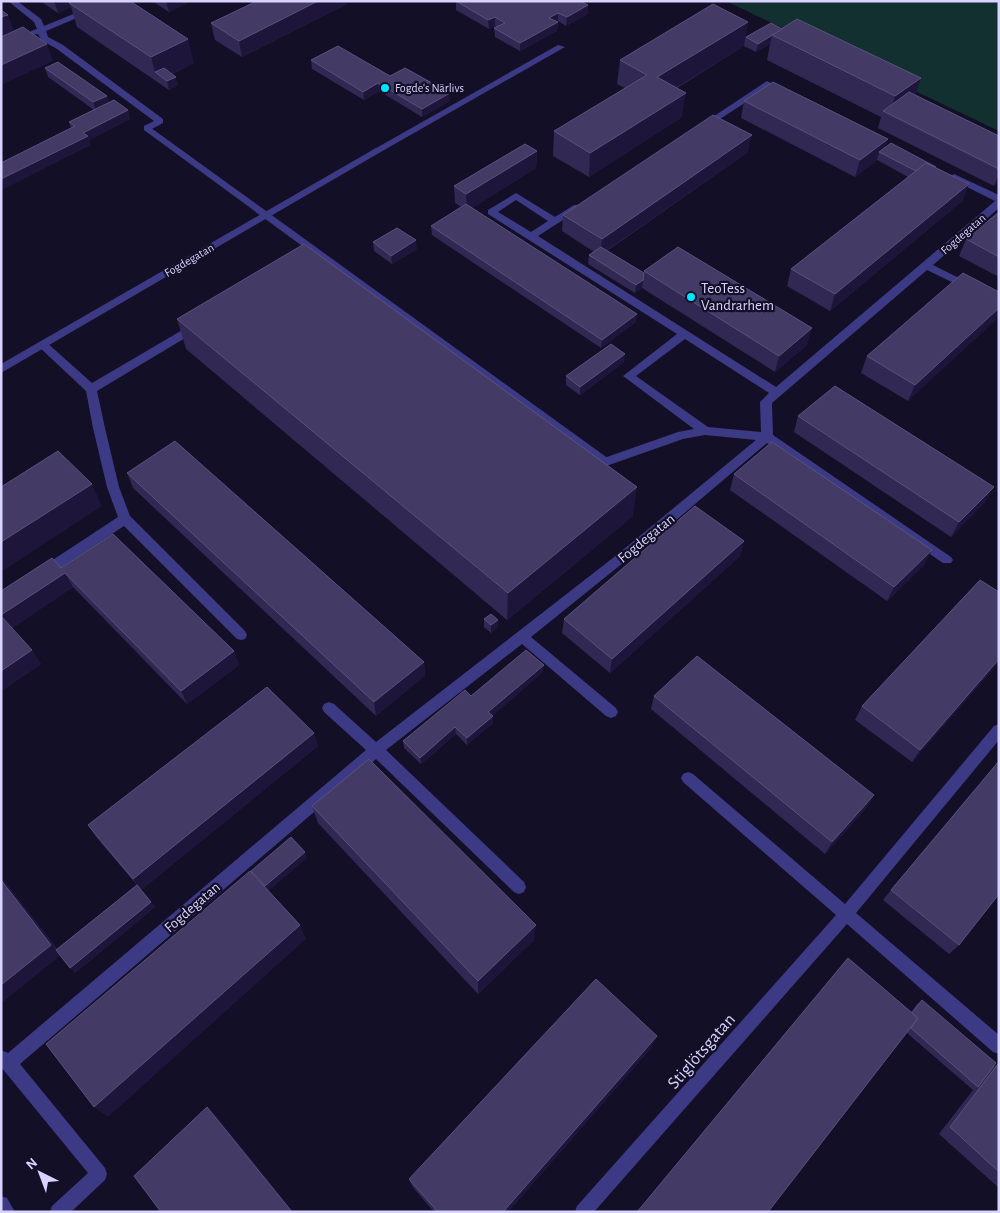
<svg xmlns="http://www.w3.org/2000/svg" width="1000" height="1213" font-family="'Alegreya Sans',sans-serif">
<rect width="100%" height="100%" fill="#130f26"/>
<!-- green -->
<polygon fill="#12302f" points="728,1 999,1 999,131 728,2"/>
<g fill="none" stroke-linecap="round" stroke-linejoin="round">
<!-- service -->
<g fill="#3d3a85" fill-rule="evenodd">
<polygon points="558,45 565,47 379,153 376,154 371,151"/>
<polygon points="147,125 609,459 611,462 609,465 601,465 144,130 144,126"/>
<polygon points="196,322 200,323 201,326 200,329 97,391 105,428 99,432 93,428 86,391 37,345 42,341 46,342 92,383"/>
</g>
<!-- minor -->
<g fill="#3d3a85" fill-rule="evenodd">
<polygon points="8,1 17,1 41,19 44,26 105,1 117,1 46,31 48,37 63,45 163,119 163,123 150,130 144,130 144,126 154,121 57,49 41,40 38,34 31,35 31,31 37,29 34,22"/>
<polygon points="767,81 788,92 784,95 768,88 706,128 700,128 699,126"/>
<polygon points="376,148 379,149 379,153 1,373 1,364"/>
<path d="M954,174L999,195V208L933,265L999,298V305L927,270L772,403L773,435L951,557L953,560L951,563H943L767,443L675,521L531,637L616,708L618,712L616,716L611,718L606,716L522,644L386,750L524,882L526,887L524,892L519,894L514,892L376,759L20,1064L105,1168L107,1174L105,1180L71,1212H50L52,1206L88,1173L1,1067V1050L8,1053L366,750L324,712L322,708L324,704L329,702L334,704L376,742L618,554L756,440L705,435L683,439L609,465H601L599,462L601,459L678,432L694,429L623,376L677,334L488,214V210L516,193L555,217L574,205H580V209L538,236L776,387L995,201L951,179L949,177ZM516,200L548,221L531,232L498,212ZM685,339L769,393L760,402L761,432L708,427L636,376Z"/>
<polygon points="99,424 105,428 119,487 130,516 245,631 247,635 245,639 241,640 237,639 124,526 47,577 39,577 37,573 39,569 118,517 107,487 93,428"/>
<polygon points="999,724 999,740 856,913 999,1035 999,1054 993,1052 847,924 594,1212 575,1212 577,1206 836,915 683,782 681,778 683,774 688,772 693,774 845,904 994,726"/>
<polygon points="1,1196 7,1198 15,1212 1,1212"/>
</g>
</g>
<!-- wall -->
<g fill="#312854">
<polygon points="40,1 130,1 194,63 172,74 178,85 169,90 77,27 71,7 58,13"/>
<polygon points="152,1 191,1 169,12"/>
<polygon points="456,1 588,14 566,26 558,21 557,22 558,22 557,31 520,51 495,37 494,28 497,27 495,26 489,29 456,10"/>
<polygon points="347,4 242,57 215,40 211,23"/>
<polygon points="782,29 921,78 915,95 999,136 999,182 994,186 878,128 881,117 767,60 770,44 756,52 744,46 677,88 682,117 589,177 553,156 554,131 625,88 617,84 620,60 746,37"/>
<polygon points="311,60 390,76 450,101 422,117 379,91 364,100 312,69"/>
<polygon points="45,68 107,96 109,103 128,110 130,119 89,140 90,145 1,190 1,163 71,128 69,122 94,110 48,77"/>
<polygon points="744,101 888,139 885,147 936,168 969,184 962,201 830,311 787,286 791,269 908,177 877,160 855,177 741,118"/>
<polygon points="537,151 536,168 472,208 636,322 601,348 432,235 431,226 461,207 455,203 454,186"/>
<polygon points="748,152 607,251 644,273 644,271 807,345 775,372 642,288 635,293 588,264 589,255 594,252 562,231 563,215"/>
<polygon points="999,212 999,277 959,256 966,239"/>
<polygon points="373,242 417,249 392,264 374,251"/>
<polygon points="999,292 908,401 861,373 867,356"/>
<polygon points="177,319 633,516 507,620 186,349"/>
<polygon points="624,362 580,395 566,385 566,376"/>
<polygon points="798,416 985,502 951,537 794,432"/>
<polygon points="127,473 424,662 425,675 376,716 133,488"/>
<polygon points="734,474 924,565 887,601 730,490"/>
<polygon points="744,541 740,556 610,673 562,633 564,619"/>
<polygon points="61,568 234,651 239,665 187,704 73,587 12,628 41,664 1,691 1,591"/>
<polygon points="484,619 498,620 498,627 491,633 484,627"/>
<polygon points="999,662 912,762 855,720 862,706"/>
<polygon points="543,672 492,716 493,723 467,745 456,734 421,764 404,748 403,741 471,696"/>
<polygon points="654,696 867,807 825,854 651,709"/>
<polygon points="314,733 318,746 141,890 155,907 75,973 60,955 1,1003 1,877 57,949 137,885 96,837 88,825"/>
<polygon points="312,806 534,940 478,994 318,823"/>
<polygon points="891,890 959,945 949,954 883,900"/>
<polygon points="922,1000 993,1067 998,1064 999,1065 999,1188 939,1134 973,1090 907,1033 911,1012 917,1004"/>
<polygon points="651,1048 508,1212 434,1212 412,1186 409,1179"/>
</g>
<!-- shaded-wall -->
<g fill="#1d163a">
<polygon points="54,1 83,1 69,3 71,7 58,13"/>
<polygon points="166,1 191,1 169,12"/>
<polygon points="318,1 346,1 347,4 242,57 239,41"/>
<polygon points="588,5 588,14 566,26 567,17"/>
<polygon points="558,13 558,21 549,26 549,18"/>
<polygon points="8,15 14,31 1,37 1,17"/>
<polygon points="495,17 495,26 489,29 488,20"/>
<polygon points="558,22 557,31 520,51 520,43"/>
<polygon points="748,22 744,46 654,101 657,77"/>
<polygon points="772,36 770,44 756,52 758,44"/>
<polygon points="188,39 194,63 163,78 155,72 151,57"/>
<polygon points="47,44 53,61 1,85 1,65"/>
<polygon points="176,77 178,85 169,90 167,81"/>
<polygon points="921,78 913,102 890,114 895,96"/>
<polygon points="378,83 379,91 364,100 363,92"/>
<polygon points="450,93 450,101 422,117 422,109"/>
<polygon points="686,93 682,117 589,177 590,153"/>
<polygon points="107,96 109,104 96,111 93,102"/>
<polygon points="128,110 130,119 89,140 90,145 1,190 1,179 83,133"/>
<polygon points="752,135 748,152 600,255 602,239"/>
<polygon points="888,139 883,154 879,152 877,160 855,177 860,160"/>
<polygon points="537,151 536,168 467,211 466,194"/>
<polygon points="999,174 999,182 994,186"/>
<polygon points="969,184 962,201 830,311 835,294"/>
<polygon points="416,240 417,249 392,264 391,256"/>
<polygon points="643,280 642,288 635,293 636,285"/>
<polygon points="999,308 999,317 908,401 915,385"/>
<polygon points="637,314 636,322 601,348 602,340"/>
<polygon points="812,328 807,345 775,372 779,356"/>
<polygon points="625,354 624,362 580,395 580,387"/>
<polygon points="92,484 102,506 1,572 1,542"/>
<polygon points="637,487 633,516 507,620 508,593"/>
<polygon points="994,487 985,502 951,537 959,522"/>
<polygon points="744,541 740,556 610,673 612,659"/>
<polygon points="932,550 924,565 887,601 894,587"/>
<polygon points="65,573 73,587 10,630 1,615"/>
<polygon points="498,620 498,627 491,633 491,625"/>
<polygon points="32,650 41,664 1,691 1,671"/>
<polygon points="234,651 239,665 187,704 181,691"/>
<polygon points="999,659 999,662 912,762 920,750"/>
<polygon points="424,662 425,675 376,716 374,702"/>
<polygon points="544,665 543,672 489,719 488,712"/>
<polygon points="493,716 493,723 467,745 467,738"/>
<polygon points="455,727 456,734 421,764 420,758"/>
<polygon points="314,733 318,746 141,890 133,879"/>
<polygon points="874,795 867,807 825,854 832,842"/>
<polygon points="305,852 307,858 265,894 262,888"/>
<polygon points="1,877 61,955 1,1003"/>
<polygon points="151,902 155,907 75,973 70,968"/>
<polygon points="300,925 306,939 108,1117 94,1107"/>
<polygon points="536,925 534,940 478,994 478,981"/>
<polygon points="657,1036 651,1048 508,1212 503,1212"/>
<polygon points="207,1107 217,1117 294,1212 292,1212"/>
</g>
<!-- building -->
<g fill="#433a66" stroke="#5a527e">
<polygon points="73,1 130,1 188,39 151,57 69,3"/>
<polygon points="257,1 318,1 239,41 211,23"/>
<polygon points="456,1 580,1 588,5 567,17 558,13 549,18 558,22 520,43 494,28 505,23 495,17 488,20"/>
<polygon points="713,4 748,22 657,77 686,93 590,153 554,131 647,75 620,60"/>
<polygon points="1,10 8,15 1,17"/>
<polygon points="797,19 921,78 895,96 772,35"/>
<polygon points="771,23 782,29 758,44 746,37"/>
<polygon points="23,27 47,44 1,65 1,37"/>
<polygon points="338,46 390,76 405,68 450,93 422,109 378,83 363,92 311,60"/>
<polygon points="58,62 107,96 93,102 45,68"/>
<polygon points="164,68 176,77 167,81 155,72"/>
<polygon points="773,82 888,139 860,160 744,101"/>
<polygon points="909,92 999,136 999,169 883,111"/>
<polygon points="114,100 128,110 83,133 88,136 1,179 1,163 75,126 69,122"/>
<polygon points="713,115 752,135 602,239 563,215"/>
<polygon points="891,143 936,167 935,167 926,163 916,171 879,152"/>
<polygon points="525,144 537,151 466,194 454,186"/>
<polygon points="926,163 969,184 835,294 791,269"/>
<polygon points="466,204 637,314 602,340 431,226"/>
<polygon points="999,212 999,257 966,239"/>
<polygon points="397,228 416,240 391,256 373,242"/>
<polygon points="304,244 637,487 508,593 177,319"/>
<polygon points="601,247 644,273 643,280 636,285 589,255"/>
<polygon points="678,247 812,328 779,356 644,271"/>
<polygon points="963,273 999,292 999,308 915,385 867,356"/>
<polygon points="611,344 625,354 580,387 566,376"/>
<polygon points="835,386 994,487 959,522 798,416"/>
<polygon points="175,441 424,662 374,702 127,473"/>
<polygon points="772,442 932,550 894,587 734,474"/>
<polygon points="58,451 92,484 1,542 1,487"/>
<polygon points="695,506 744,541 612,659 564,619"/>
<polygon points="113,534 234,651 181,691 65,573 1,615 1,591 52,558 61,568"/>
<polygon points="980,580 999,592 999,659 920,750 862,706"/>
<polygon points="491,614 498,620 491,625 484,619"/>
<polygon points="1,616 32,650 1,671"/>
<polygon points="526,650 544,665 488,712 493,716 467,738 455,727 420,758 403,741 465,690 471,696"/>
<polygon points="697,656 874,795 832,842 654,696"/>
<polygon points="267,687 314,733 133,879 88,825"/>
<polygon points="369,759 536,925 478,981 312,806"/>
<polygon points="999,761 999,894 959,945 891,890"/>
<polygon points="291,837 305,852 265,886 251,871"/>
<polygon points="250,871 300,925 94,1107 46,1044"/>
<polygon points="1,880 51,945 1,985"/>
<polygon points="137,885 151,902 70,968 56,950"/>
<polygon points="848,958 918,1018 768,1212 637,1212"/>
<polygon points="596,979 657,1036 503,1212 438,1212 409,1179"/>
<polygon points="922,1000 996,1063 978,1087 911,1028 918,1018 912,1013"/>
<polygon points="998,1064 999,1065 999,1172 950,1127"/>
<polygon points="207,1107 292,1212 161,1212 134,1176"/>
</g>
<!-- markers -->
<g fill="#00e5ff" stroke="#130f26" stroke-width="2">
<circle cx="385" cy="88" r="5"/>
<circle cx="691" cy="297" r="5"/>
</g>
<g text-anchor="middle" stroke-width="4.5" stroke-linejoin="round" paint-order="stroke">
<!-- far-poi labels -->
<g font-size="12" fill="#d9d4ff" stroke="#130f26" text-anchor="start">
<text x="395" y="92">Fogde's Närlivs</text>
</g>
<!-- far-street labels -->
<g font-size="12" fill="#d9d4ff" stroke="#130f26">
<text transform="translate(963 234) rotate(-41)" y="4">Fogdegatan</text>
<text transform="translate(189 260) rotate(-30)" y="4">Fogdegatan</text>
</g>
<!-- poi labels -->
<g font-size="15" fill="#d9d4ff" stroke="#130f26" text-anchor="start">
<text x="701" y="293">TeoTess<tspan x="701" dy="17">Vandrarhem</tspan></text>
</g>
<!-- street labels -->
<g font-size="15" fill="#d9d4ff" stroke="#130f26">
<text transform="translate(646 538) rotate(-39)" y="5">Fogdegatan</text>
<text transform="translate(192 907) rotate(-41)" y="5">Fogdegatan</text>
</g>
<!-- near-street labels -->
<g font-size="18" fill="#d9d4ff" stroke="#130f26">
<text transform="translate(701 1051) rotate(-49)" y="6">Stiglötsgatan</text>
</g>
</g>
<!-- border -->
<rect width="1000" height="1213" fill="none" stroke="#d9d4ff" stroke-width="5"/>
<!-- north arrow -->
<g transform="translate(40 1173) rotate(318)" stroke="#130f26" stroke-width="4" paint-order="stroke">
<path d="M0-4L9 19L0 12L-9 19Z" fill="#d9d4ff"/>
<text y="-8" font-size="14" font-weight="bold" text-anchor="middle" fill="#d9d4ff">N</text>
</g>
</svg>
